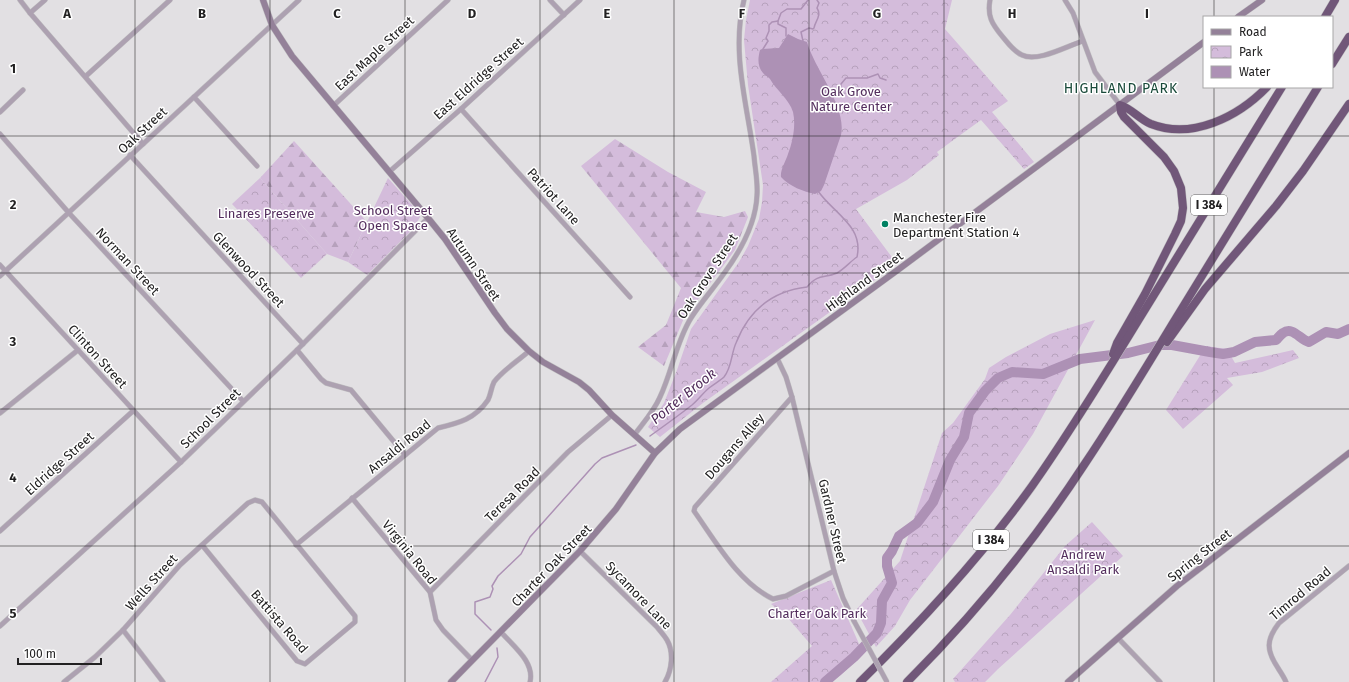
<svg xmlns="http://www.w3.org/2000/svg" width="1349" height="682" font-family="'Fira Sans',sans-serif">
<defs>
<pattern id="forest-firs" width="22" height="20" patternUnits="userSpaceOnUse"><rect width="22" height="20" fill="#d4bcdb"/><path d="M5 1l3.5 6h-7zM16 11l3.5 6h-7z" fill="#b6a1bc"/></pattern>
<pattern id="park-crowns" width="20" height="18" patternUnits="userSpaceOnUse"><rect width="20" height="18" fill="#d4bcdb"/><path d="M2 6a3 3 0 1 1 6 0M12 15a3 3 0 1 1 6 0" fill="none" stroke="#b6a1bc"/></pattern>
</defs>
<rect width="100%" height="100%" fill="#e2e0e3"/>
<!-- forest -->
<g fill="url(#forest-firs)">
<polygon points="615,139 668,172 706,192 696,212 724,217 745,211 748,217 735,250 684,318 664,366 638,347 666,325 681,288 581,166"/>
<polygon points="294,141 367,222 348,262 327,254 260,178"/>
</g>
<!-- park -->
<g fill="url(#park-crowns)">
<polygon points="750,0 952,0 945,29 1008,101 992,112 1034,162 1024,169 981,120 937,152 939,155 907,180 856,209 897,264 703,403 660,437 648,427 664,403 677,370 691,329 739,262 748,246 759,219 762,202 763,185 748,85 744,40 746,20"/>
<polygon points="260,178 327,254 301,278 232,204"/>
<polygon points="388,178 419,213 420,217 413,229 367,275 348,262"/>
<polygon points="1095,320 1033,434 998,486 910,600 895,626 876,647 856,610 900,561 942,433 953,423 985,379 989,368 1006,357 1050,334"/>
<polygon points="1206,346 1227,349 1235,363 1293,350 1299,358 1262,372 1227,378 1233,385 1183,429 1166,410"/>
<polygon points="1092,522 1123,556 998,669 985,682 955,682 953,679 1010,615 1065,546"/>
<polygon points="831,580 863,653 841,675 830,682 771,682 812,646 787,617 771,604"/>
</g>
<!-- water -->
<path fill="#ad91b5" d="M788,34L798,39L807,42C815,70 847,107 841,135L824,185L821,191L815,194C804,192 789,186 781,177C780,170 786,161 788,154C793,141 796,125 793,112C789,99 776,90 770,79C768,76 765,76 763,73C757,66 758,58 760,50L762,49L779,48Z"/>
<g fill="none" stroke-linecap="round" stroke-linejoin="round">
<!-- stream -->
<g stroke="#ad91b5" stroke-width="1.5">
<polyline points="786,36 786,28 778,24 778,21 781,13 787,9 801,9 808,0"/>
<path d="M803,41L801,32L809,28L813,29L814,28C815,21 822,16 817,8L819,3L817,0"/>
<polyline points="763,49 768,41 766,38 769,31 769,25 772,22 778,21"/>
<polyline points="830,93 840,91 841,84 846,78 867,78 878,74 880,78 886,80"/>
<path d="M650,436C664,426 678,416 692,405C698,400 703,393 709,388C714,384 721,380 724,377C732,367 731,354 736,343C749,310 772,291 807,287C819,273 823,279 837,273C843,270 851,261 857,257C864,226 833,213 818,191"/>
<polyline points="491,630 475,614 475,602 490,597 493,589 492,586 498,576 521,554 530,537 595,464 602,458 636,445"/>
<polyline points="485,682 498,657 497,648"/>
</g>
<!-- river -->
<path stroke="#ad91b5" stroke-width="10" d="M825,682L854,657L877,633L881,623L882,601L892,583L887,566V558L892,551L899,536L917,523L933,502L950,460L964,437L969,413L985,391L998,378L1012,372L1043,374L1080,359L1128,353L1160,345H1172L1210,352L1223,354L1234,352L1255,342L1276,340C1278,338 1280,335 1283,333C1293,326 1300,340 1309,342L1326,332L1338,334L1349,329"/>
<!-- street casing -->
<g stroke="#bfbec0" stroke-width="5.5">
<g id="street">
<polyline points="20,0 30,13 143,144"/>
<polyline points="550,0 564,15"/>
<path d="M990,0C987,16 992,24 1002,36C1008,43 1013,51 1022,55C1037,63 1067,46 1083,41"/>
<polyline points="1065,0 1073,13 1095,72 1120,105"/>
<polyline points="30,13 45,0"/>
<polyline points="86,76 170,0"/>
<polyline points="194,97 257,166"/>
<polyline points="333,106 448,0"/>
<polyline points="461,109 630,297"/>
<polyline points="0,112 23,90"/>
<polyline points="0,134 69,213 243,401"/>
<polyline points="130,155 303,344"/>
<polyline points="389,172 461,109 580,0"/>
<polyline points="0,265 181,462"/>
<polyline points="0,276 299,0"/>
<polyline points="297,350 321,379 326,383 351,390 405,455"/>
<polyline points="777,358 786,377 792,397 834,571 843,598 854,621"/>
<path d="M792,397L695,507L694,511C716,542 738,582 773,599L786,596L834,571"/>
<polyline points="0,413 78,350"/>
<path d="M635,434C644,422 654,411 660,397C672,372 676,342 691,318C701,302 714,288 725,272C741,250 756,222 757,195C758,182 755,169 754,156C747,104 731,52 744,0"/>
<polyline points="352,498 430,592 436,620 443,630 472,660"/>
<polyline points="0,531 133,411"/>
<path d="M296,545L438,428C459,423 475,419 488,400C491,394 491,388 494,382C503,370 518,361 529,351"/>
<path d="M580,551L657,627C660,631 664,635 667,640C674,652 672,670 665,682"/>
<polyline points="430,592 568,452 612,415"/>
<polyline points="0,626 181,462 297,350 428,218"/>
<polyline points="123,630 163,682"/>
<path d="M501,632C513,646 535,662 530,682"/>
<polyline points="1118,638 1160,682"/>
<polyline points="64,682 95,657 123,630 180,565 248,503 255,500 262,502 355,616 355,622 305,664 297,661 202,545"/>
<path d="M1286,682C1284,677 1281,673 1278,668C1266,650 1266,640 1279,623L1349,566"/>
</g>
</g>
<!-- secondary casing -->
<g stroke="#bfbec0" stroke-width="7">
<g id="secondary">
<polyline points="263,0 272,25 292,56 428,218 445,239 495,313 507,329 529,351 543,362 579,382 589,390 612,415 655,453"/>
<polyline points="1238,17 1262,0"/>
<polyline points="451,682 580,551 616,509 655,453 680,429 899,269 1204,42"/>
<polyline points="1068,682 1177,586 1349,453"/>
</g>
</g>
<!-- highway casing -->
<g stroke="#bfbec0" stroke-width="9">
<g id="highway">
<polyline points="1325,17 1335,0"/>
<polyline points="1332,64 1349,37"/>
<polyline points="1167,342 1205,289 1276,206 1303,171 1349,104"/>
<path d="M1113,354L1117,343L1145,294L1175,234L1181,221L1183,208L1181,188L1174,171L1164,157L1124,117L1121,112L1120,105C1131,108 1139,119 1151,124C1192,140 1238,117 1267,87"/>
<path d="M860,682C922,621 981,557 1032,486C1071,431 1106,373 1141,316C1188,239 1235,163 1282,87"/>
<path d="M907,682C973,616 1033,543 1084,465C1115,419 1144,371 1173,323C1221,244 1270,166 1318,87"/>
</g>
</g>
<!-- street -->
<use href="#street" stroke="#ada1b1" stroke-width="4.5"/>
<!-- secondary -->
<use href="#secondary" stroke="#948199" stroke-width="6"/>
<!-- highway -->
<use href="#highway" stroke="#715779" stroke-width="8"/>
<!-- street-bridge casing -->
<g stroke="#bfbec0" stroke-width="5.5" stroke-linecap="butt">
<polyline id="street-bridge" points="854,621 887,682"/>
</g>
<!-- street-bridge -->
<use href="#street-bridge" stroke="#ada1b1" stroke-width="4.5"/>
</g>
<!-- grid -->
<path fill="none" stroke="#222122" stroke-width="1" stroke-opacity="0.55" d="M135,0V682M270,0V682M405,0V682M540,0V682M674,0V682M809,0V682M944,0V682M1079,0V682M1214,0V17M1214,87V682M0,136H1349M0,273H1349M0,409H1349M0,546H1349"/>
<!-- markers -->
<circle fill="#008263" stroke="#fff" stroke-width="1.5" cx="885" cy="224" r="4"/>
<g text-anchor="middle" stroke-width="3" stroke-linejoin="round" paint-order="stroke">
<!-- shield labels -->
<g fill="#fff" stroke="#646464" stroke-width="1">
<rect x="1191" y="195" width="36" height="20" rx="3"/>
<rect x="973" y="530" width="36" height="20" rx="3"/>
</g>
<g font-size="12" font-weight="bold" fill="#222122">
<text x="1209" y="209">I 384</text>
<text x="991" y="544">I 384</text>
</g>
<!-- street labels -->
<g font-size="13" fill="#222122" stroke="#fff">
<text transform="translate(374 53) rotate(-43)" y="5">East Maple Street</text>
<text transform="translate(478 78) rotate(-42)" y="5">East Eldridge Street</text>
<text transform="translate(142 130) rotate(-43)" y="5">Oak Street</text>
<text transform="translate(554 196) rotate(48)" y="5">Patriot Lane</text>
<text transform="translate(128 261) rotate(47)" y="5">Norman Street</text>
<text transform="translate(474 264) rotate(56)" y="5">Autumn Street</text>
<text transform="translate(249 269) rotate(47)" y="5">Glenwood Street</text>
<text transform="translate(707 276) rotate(-57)" y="5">Oak Grove Street</text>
<text transform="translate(864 281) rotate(-36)" y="5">Highland Street</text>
<text transform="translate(98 356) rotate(48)" y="5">Clinton Street</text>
<text transform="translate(210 418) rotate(-45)" y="5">School Street</text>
<text transform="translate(399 446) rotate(-39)" y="5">Ansaldi Road</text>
<text transform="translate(734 446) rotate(-49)" y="5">Dougans Alley</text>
<text transform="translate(59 463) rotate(-42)" y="5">Eldridge Street</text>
<text transform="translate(512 494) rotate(-45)" y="5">Teresa Road</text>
<text transform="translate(833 521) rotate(77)" y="5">Gardner Street</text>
<text transform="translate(410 552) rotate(51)" y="5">Virginia Road</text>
<text transform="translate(1199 555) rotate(-38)" y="5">Spring Street</text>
<text transform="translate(551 565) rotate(-46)" y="5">Charter Oak Street</text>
<text transform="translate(151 582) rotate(-48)" y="5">Wells Street</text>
<text transform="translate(1300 593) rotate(-40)" y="5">Timrod Road</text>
<text transform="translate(639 595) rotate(46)" y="5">Sycamore Lane</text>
<text transform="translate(280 621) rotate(49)" y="5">Battista Road</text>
</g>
<!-- park labels -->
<g font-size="13" fill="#542e5e" stroke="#fff">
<text x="851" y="96">Oak Grove<tspan x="851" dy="15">Nature Center</tspan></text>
<text x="393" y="215">School Street<tspan x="393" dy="15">Open Space</tspan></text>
<text x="266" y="218">Linares Preserve</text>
<text x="1083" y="559">Andrew<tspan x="1083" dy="15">Ansaldi Park</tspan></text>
<text x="817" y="618">Charter Oak Park</text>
</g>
<!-- poi labels -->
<g font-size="13" fill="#222122" stroke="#fff" text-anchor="start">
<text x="893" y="222">Manchester Fire<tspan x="893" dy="15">Department Station 4</tspan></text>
</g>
<!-- neighbourhood labels -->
<g font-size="14" letter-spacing="1" fill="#194a3a" stroke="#fff">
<text x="1121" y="93">HIGHLAND PARK</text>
</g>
<!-- water labels -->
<g font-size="14" font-style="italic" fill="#502b5a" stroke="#fff">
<text transform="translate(683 396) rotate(-39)" y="5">Porter Brook</text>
</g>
</g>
<g font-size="13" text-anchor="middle" font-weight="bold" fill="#222122" stroke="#fff" stroke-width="3" stroke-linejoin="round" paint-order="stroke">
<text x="67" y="18">A</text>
<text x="202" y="18">B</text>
<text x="337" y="18">C</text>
<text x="472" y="18">D</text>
<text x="607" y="18">E</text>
<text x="742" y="18">F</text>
<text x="877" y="18">G</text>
<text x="1012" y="18">H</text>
<text x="1147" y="18">I</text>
<text x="13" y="73">1</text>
<text x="13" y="209">2</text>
<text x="13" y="346">3</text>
<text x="13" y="482">4</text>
<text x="13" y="618">5</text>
</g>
<!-- legend -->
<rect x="1203" y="16" width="130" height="72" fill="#ffffff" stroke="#a7a6a7"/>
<rect x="1211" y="29" width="20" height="6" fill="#948199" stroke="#a7a6a7"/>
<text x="1239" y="36" font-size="12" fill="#222122">Road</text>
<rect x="1211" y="46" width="20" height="12" fill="url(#park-crowns)" stroke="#a7a6a7"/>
<text x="1239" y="56" font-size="12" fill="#222122">Park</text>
<rect x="1211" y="66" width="20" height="12" fill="#ad91b5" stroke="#a7a6a7"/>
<text x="1239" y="76" font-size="12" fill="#222122">Water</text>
<!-- scale -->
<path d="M18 658v6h83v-6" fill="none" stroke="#222122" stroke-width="2"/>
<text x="24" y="658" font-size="12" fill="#222122" stroke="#ffffff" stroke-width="3" paint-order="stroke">100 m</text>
</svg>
